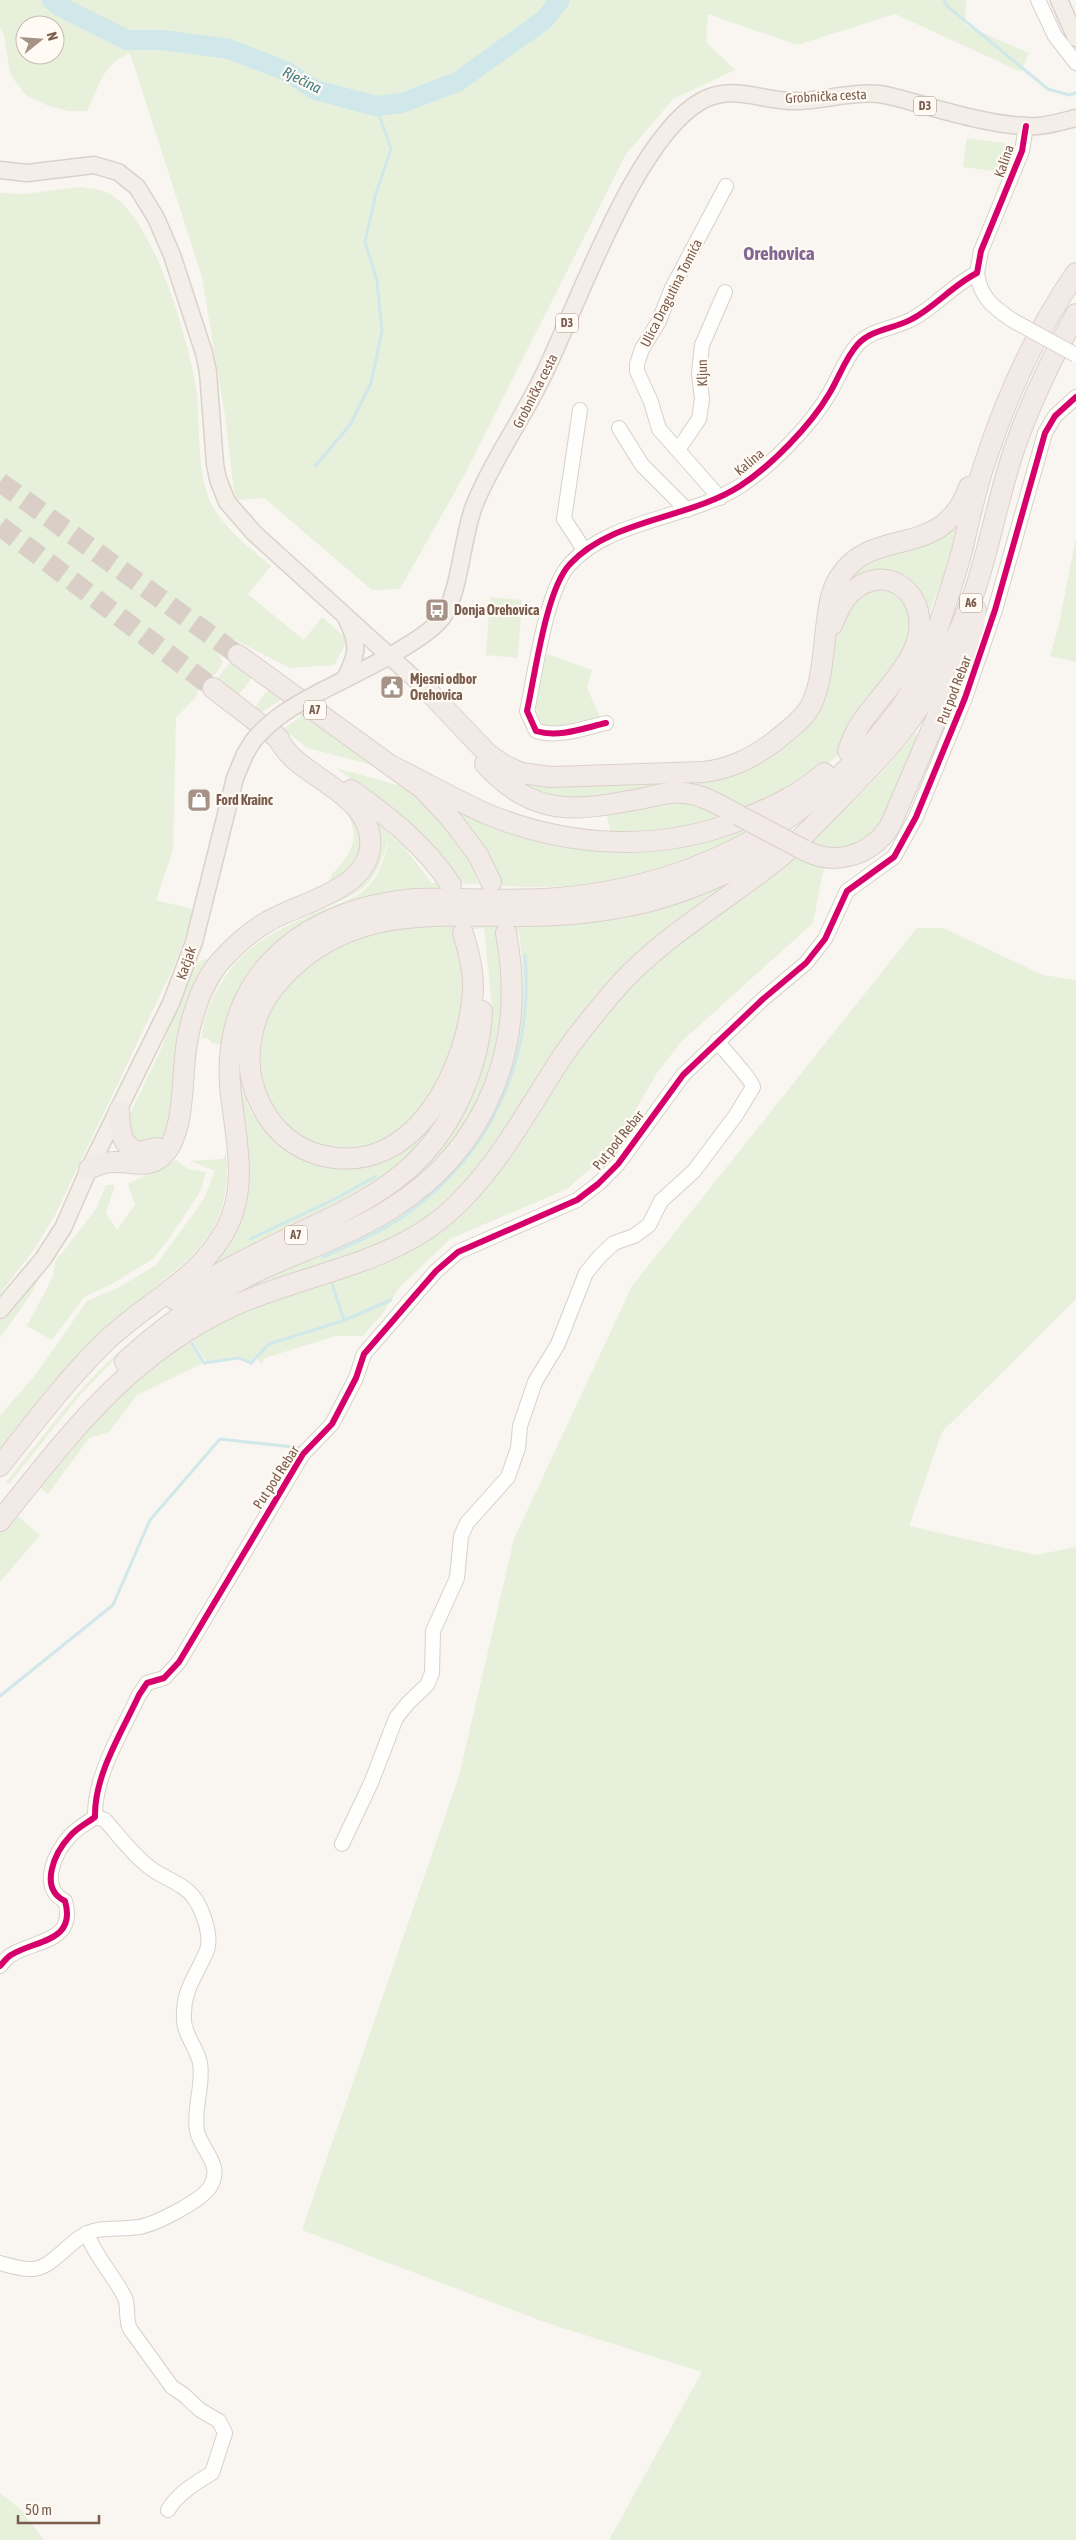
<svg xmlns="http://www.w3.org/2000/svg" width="1076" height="2540" font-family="'Asap Condensed',sans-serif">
<rect width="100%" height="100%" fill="#f9f5f0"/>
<!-- green -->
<g fill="#e7f0db" fill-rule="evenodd">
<path d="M0,0H966L965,25L1029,53L1021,72L895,14L797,45L708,14L706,42L735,70L673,99L626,154L465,474L400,589L372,590L264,498L235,500L225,416L202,277L130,53C99,68 102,83 87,111H69L49,106L26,95L17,84L10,73L4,35L0,28ZM25,25H55V55H25Z"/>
<polygon points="967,138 1005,143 1001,172 963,167"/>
<path d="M81,187C91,189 101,189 110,194C156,221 190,345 197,395C200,427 197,462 207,493C217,524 247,545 271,566L248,594L304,640L322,617L348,640L334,665L290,668L230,637L215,647L223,662L215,675L203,673L196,697L176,718L173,850L156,900L195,910L174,966L55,1215L35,1248L0,1294V193L24,194Z"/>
<polygon points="959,520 944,574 923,630 903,580 835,600 860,566"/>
<polygon points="1076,537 1076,662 1050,656 1059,625"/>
<polygon points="869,588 902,590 916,632 845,748 820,771 744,812 709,793 570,802 537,794 497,767 689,778 788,737 848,602"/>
<polygon points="490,597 522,600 518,658 486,655"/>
<path d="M547,654L592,670L587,688L600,717L552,727L544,726C527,706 541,677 547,654Z"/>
<polygon points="229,663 250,674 251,679 238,696 216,681"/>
<polygon points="272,689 284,698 258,714 256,706 265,693"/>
<polygon points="307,712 375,763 372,765 308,748 283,729"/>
<path d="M916,732L917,741L881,830L844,851L806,844C847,810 883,774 916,732Z"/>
<polygon points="336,768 401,786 427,807 449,830 469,858 478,884 461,884 447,863 424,835"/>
<polygon points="681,799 732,817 714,823 612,837 606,811"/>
<path d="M448,806L479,822L512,834L555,846L608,850L766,822C745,833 724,847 701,856C637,881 571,890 502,886L493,866Z"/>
<path d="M347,813C363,826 366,853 351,869C345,875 336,880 329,886C330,874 335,871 342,863C356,845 357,832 347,813Z"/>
<path d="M377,823L404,847L432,883L460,884L462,890C432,892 401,891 371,896C319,905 266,941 240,987C230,1005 225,1024 221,1044L212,1043L208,1038H202C204,1007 225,970 249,950C268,934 293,923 315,913C333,905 356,900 369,885C380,874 384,859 388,844H387C382,858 377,874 367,884C353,899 330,903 313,911C286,923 255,937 236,959C206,995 197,1037 194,1083C191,1109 192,1132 177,1155L176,1154L186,1134L190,1120L193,1063L199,1023L219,976L249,942L337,897Z"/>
<polygon points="797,852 825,862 813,923 681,1042 657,1073 625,1128 600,1160 567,1189 450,1239 399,1288 383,1313 363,1336 335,1336 265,1358 261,1364 255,1356 251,1361 242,1357 206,1361 189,1334 433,1231 609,1005 675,942"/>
<path d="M729,880L728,886L671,924L616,975L470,1177L422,1221L384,1243L232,1297L230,1294C289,1266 360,1240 414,1204C435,1190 454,1167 469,1147C476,1137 484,1127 491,1116C523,1059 527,995 519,932H499L505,973L497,1053L483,1092L459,1133L434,1164L404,1190L119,1355L80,1395L9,1484L6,1482C38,1443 68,1401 104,1366C129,1341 156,1321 184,1301L401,1183L485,1051L492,1006L484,928L457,931C460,950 464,969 465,988C466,995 463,1003 461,1010C456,1039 447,1065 432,1091C424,1106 414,1120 399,1131C365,1157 312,1154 282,1122C271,1110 264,1094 261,1078C247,1018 290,974 338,945C347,939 359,937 370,933Z"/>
<polygon points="917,928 943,928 1043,975 1076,980 1076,1299 942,1432 909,1526 1036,1555 1076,1547 1076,2540 609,2540 702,2372 547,2323 302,2230 459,1776 514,1539 632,1286"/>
<path d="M210,958C187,993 180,1020 174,1061L176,1064C175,1083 176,1138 152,1144C147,1145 138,1142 133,1141L128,1119L130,1114L162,1047L195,963Z"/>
<polygon points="240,1084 251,1113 266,1132 291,1151 354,1166 457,1091 433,1129 403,1162 352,1198 213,1266 235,1230"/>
<path d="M226,1152C228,1178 227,1202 214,1226C197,1258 163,1278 137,1303C88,1348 41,1396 0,1449V1416L37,1373L87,1301L121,1286L156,1265L204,1199L215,1171L191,1161L223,1159Z"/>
<polygon points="176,1160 188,1169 206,1172 200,1192 171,1236 153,1259 112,1284 84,1297 52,1340 27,1326 53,1277 55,1262 96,1209 106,1185 115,1185 106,1213 117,1230 135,1205 128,1184"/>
<polygon points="40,1277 29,1297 0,1338 0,1321"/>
<polygon points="186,1336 203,1363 137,1395 109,1432 89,1438 48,1494 35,1484 79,1428"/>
<polygon points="13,1512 40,1535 0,1582 0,1528"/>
<polygon points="0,2493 21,2510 44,2540 0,2540"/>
</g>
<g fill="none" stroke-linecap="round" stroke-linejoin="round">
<!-- stream -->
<g stroke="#d0e8ea" stroke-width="3">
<polyline points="944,0 947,6 1048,89 1069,95 1076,93"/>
<polyline points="315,466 350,425 371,383 382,331 377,281 365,242 376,193 391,149 376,106"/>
<polyline points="250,1239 333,1200 376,1176"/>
<path d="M323,1257C352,1244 382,1232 408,1213C493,1152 534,1058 525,955"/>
<polyline points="332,1284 344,1320"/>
<polyline points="192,1343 204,1363 239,1358 252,1363"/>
<polyline points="251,1363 269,1344 345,1320 391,1300"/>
<polyline points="0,1696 113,1605 150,1520 220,1439 302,1448"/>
</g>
<!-- river -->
<polyline stroke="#d0e8ea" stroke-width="20" points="52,0 59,6 127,40 163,40 229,49 286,71 315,90 376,106 402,103 457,82 544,20 560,0"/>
<!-- highway-tunnel -->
<g stroke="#d9cfc7" stroke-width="20" stroke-dasharray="20 10" stroke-linecap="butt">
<polyline points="0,482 238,655"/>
<polyline points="0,526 213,688"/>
</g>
<!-- minor casing -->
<g stroke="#d7d1cb" stroke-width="16">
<g id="minor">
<polyline points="1038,0 1055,36 1076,63"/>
<path d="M977,273C980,297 993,307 1012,320"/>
<polyline points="580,410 564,519 585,551"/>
<polyline points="619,428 642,465 687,510"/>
<polyline points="678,450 699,419 702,399 699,373 702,345 725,292"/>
<polyline points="720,498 659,429 651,402 637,371 637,364 642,349 659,321 672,288 726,186"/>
<path d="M606,723C584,728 559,738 536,731L527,711C535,675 546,589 570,564C611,519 689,519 740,486C771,466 811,425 829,394C839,378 845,358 858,344C872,329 894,329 912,319C935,307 953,285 977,273L981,251L1022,151L1026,126"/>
<path d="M342,1844L371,1783L396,1718L408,1703L427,1685L432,1673L433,1631L457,1578L461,1536L467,1523L508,1477L518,1448L520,1426L535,1382L558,1344L586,1273L600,1256L614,1243L634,1236L649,1225L661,1201L694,1171L736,1115L753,1087C752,1080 724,1050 717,1041"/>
<path d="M0,1966C3,1963 7,1957 11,1955C35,1940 77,1942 65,1901C38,1888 55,1852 70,1836C77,1828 87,1823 95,1817C94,1775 122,1732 139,1695L147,1683L164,1678L179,1662L303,1454L332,1424L356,1378L364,1354L436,1271L458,1252L577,1200L598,1184L618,1164L683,1075L763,999L806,963L825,939L847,891L894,857L916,817L965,698L995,610L1045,433L1055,416L1076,397"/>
<path d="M87,2233C95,2257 114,2275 125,2298C129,2308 125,2318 130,2329L172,2387L184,2395L200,2410L219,2421L225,2433L212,2473C197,2482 177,2494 168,2510"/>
<path d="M0,2263C11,2266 22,2270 33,2269C56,2267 71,2235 97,2230C111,2228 125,2229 139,2227C156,2224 201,2201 210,2187C224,2165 201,2150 197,2131C193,2108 204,2085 200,2063C197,2048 185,2036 184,2021C182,1989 197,1976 207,1950C212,1936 203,1911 195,1899C184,1883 164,1879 149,1867C132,1854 119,1836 105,1820L95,1817"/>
</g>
</g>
<!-- major casing -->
<g stroke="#dad1cc" stroke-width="19">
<g id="major">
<polyline points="1059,0 1076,38"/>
<polyline points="0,170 27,173 94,165 118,172 137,187 156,218 172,255 204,353 208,372 215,464 218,479 227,502 254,533 428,691"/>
<path d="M345,679C357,654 360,646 347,620"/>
<path d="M318,693C348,677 423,643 442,618C460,594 462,537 474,506C492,461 521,421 542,378C577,308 635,136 703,100C733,85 760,100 790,101C820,102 849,91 879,94C894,96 908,101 923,105C955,114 1005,128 1038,126C1051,125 1064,121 1076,118"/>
<polyline points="0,1310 43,1259 63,1228 89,1169 171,1003 194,942 235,778 245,754 253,741"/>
</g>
</g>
<!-- highway casing -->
<g stroke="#dad1cc" stroke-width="22">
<g id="highway">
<path d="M832,625C836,616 840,605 846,598C879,558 929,589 918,637C913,665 877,699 861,723C855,731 852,741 848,751"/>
<polyline points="238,655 423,789 451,819 478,855 491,882"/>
<polyline points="213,688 279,739"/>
<path d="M428,691L487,753L502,764L521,773L551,777L703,772C731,769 752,758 775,741C787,731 802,721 810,707C823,683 823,648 827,621C829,605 831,589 841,575C875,525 943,561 969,487"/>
<path d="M485,764C535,818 575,811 640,799C654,796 671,791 685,793C704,795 721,806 738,815"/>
<path d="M392,766C424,782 455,800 487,814C569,848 663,853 745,818C773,807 801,794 824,773"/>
<path d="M351,790C389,817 425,845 451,885"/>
<path d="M804,850C836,867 871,855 890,826L967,647L974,626L976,610"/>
<path d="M463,933C469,952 474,971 473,991C468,1067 415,1180 320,1155C294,1148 273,1130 261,1105C246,1077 247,1046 257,1017C264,997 278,981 294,966C360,906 439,916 522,916C553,916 586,914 617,908C675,899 730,874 780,844"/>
<path d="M119,1111C120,1128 120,1146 138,1152L157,1148"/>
<path d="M89,1169C97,1165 104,1162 114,1162C130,1161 148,1169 161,1157C187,1135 181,1072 187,1041C192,1015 202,984 218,964C232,948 248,933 267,922C298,903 365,891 370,848C375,802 319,783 292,757C286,751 281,744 276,736"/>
<path d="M175,1300C214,1274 256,1254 299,1233C372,1199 430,1170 463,1091C474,1065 481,1039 482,1011"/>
<path d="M125,1362C165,1324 212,1293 262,1269C306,1249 352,1234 392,1208C489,1147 527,1043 506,933"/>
<path d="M0,1466C34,1423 66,1380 105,1342C144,1304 200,1279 226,1229C250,1184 234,1132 230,1085C222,971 310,908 414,899C461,898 510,902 558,898C667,889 767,847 846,770C880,737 914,698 929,654C941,620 952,586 962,551C969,521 975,491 985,462C1007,395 1036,331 1076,273"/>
<path d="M0,1521C70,1434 127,1355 233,1306C301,1275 383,1266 442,1218C495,1174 525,1113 562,1057C580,1031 600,1007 620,984C662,938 716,907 765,869C790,851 811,828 833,806C874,764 911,728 938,675C952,648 965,619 975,590C991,542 999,492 1016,444C1032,399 1053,356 1076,314"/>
</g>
</g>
<!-- minor -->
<use href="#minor" stroke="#fefefd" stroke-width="14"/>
<!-- major -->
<use href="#major" stroke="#f3eee8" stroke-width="16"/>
<!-- highway -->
<use href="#highway" stroke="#f2eae7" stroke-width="20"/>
<!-- minor-bridge casing -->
<g stroke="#d7d1cb" stroke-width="16" stroke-linecap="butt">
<polyline id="minor-bridge" points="1012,320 1076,355"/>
</g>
<!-- major-bridge casing -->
<g stroke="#dad1cc" stroke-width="19" stroke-linecap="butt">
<path id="major-bridge" d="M253,741C271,719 293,706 318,693"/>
</g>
<!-- highway-bridge casing -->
<g stroke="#dad1cc" stroke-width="22" stroke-linecap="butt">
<polyline id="highway-bridge" points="738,815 804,850"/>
</g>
<!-- minor-bridge -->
<use href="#minor-bridge" stroke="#fefefd" stroke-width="14"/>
<!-- major-bridge -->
<use href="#major-bridge" stroke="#f3eee8" stroke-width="16"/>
<!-- highway-bridge -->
<use href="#highway-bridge" stroke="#f2eae7" stroke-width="20"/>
<!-- cycleway casing -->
<g stroke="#fffaf3" stroke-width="9">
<g id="cycleway">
<path d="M606,723C584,728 559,738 536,731L527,711C535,675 546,589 570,564C611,519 689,519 740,486C771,466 811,425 829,394C839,378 845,358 858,344C872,329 894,329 912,319C935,307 953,285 977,273L981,251L1022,151L1026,126"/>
<path d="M0,1966C3,1963 7,1957 11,1955C35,1940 77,1942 65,1901C38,1888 55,1852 70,1836C77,1828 87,1823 95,1817C94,1775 122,1732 139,1695L147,1683L164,1678L179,1662L303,1454L332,1424L356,1378L364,1354L436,1271L458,1252L577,1200L598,1184L618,1164L683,1075L763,999L806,963L825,939L847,891L894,857L916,817L965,698L995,610L1045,433L1055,416L1076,397"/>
</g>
</g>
<!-- cycleway -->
<use href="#cycleway" stroke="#d6006c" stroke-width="6"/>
</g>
<!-- icons -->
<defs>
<g id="bus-square" transform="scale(1.25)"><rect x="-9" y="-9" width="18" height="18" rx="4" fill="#a69286" stroke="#fffaf3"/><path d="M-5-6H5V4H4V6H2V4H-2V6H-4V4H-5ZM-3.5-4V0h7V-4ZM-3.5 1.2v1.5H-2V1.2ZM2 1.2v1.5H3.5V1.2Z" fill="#fff"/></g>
<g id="civic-square" transform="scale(1.25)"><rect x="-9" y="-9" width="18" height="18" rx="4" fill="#a69286" stroke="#fffaf3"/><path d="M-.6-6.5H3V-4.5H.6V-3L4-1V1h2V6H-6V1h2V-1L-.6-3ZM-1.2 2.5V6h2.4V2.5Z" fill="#fff"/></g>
<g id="shop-square" transform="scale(1.25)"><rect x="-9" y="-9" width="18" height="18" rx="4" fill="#a69286" stroke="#fffaf3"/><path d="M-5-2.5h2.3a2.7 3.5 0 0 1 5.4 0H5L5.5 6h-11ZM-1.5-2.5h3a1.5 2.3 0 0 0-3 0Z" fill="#fff"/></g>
</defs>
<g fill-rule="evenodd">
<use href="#bus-square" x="437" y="610"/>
<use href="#civic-square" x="392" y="687"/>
<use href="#shop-square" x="199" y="800"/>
</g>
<g text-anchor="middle" stroke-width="4.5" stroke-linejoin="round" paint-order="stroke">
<!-- shield labels -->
<g fill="#fffaf3" stroke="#a28b7f" stroke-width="1">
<rect x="914" y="96.5" width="22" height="19" rx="4"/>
<rect x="556" y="313.5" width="22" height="19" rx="4"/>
<rect x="960" y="593.5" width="22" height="19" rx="4"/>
<rect x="304" y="700.5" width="22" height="19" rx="4"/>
<rect x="285" y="1225.5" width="22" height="19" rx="4"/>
</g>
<g font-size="12" font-weight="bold" fill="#7a5c4d">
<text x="925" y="110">D3</text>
<text x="567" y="327">D3</text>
<text x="971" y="607">A6</text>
<text x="315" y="714">A7</text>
<text x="296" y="1239">A7</text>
</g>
<!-- street labels -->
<g font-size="14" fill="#7a5c4d" stroke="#fffaf3">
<text transform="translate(826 96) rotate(-3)" y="5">Grobnička cesta</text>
<text transform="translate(1004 161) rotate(-71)" y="5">Kalina</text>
<text transform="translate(671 293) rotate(-63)" y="5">Ulica Dragutina Tomića</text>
<text transform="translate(702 373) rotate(-91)" y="5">Kljun</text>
<text transform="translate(535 391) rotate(-63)" y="5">Grobnička cesta</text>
<text transform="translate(749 462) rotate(-40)" y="5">Kalina</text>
<text transform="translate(954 690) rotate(-69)" y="5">Put pod Rebar</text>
<text transform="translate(186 963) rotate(-71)" y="5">Kačjak</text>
<text transform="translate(618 1140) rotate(-51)" y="5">Put pod Rebar</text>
<text transform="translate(276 1477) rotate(-57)" y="5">Put pod Rebar</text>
</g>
<!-- poi labels -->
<g font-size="14" font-weight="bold" fill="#7a5c4d" stroke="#fffaf3" text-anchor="start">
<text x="454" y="615">Donja Orehovica</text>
<text x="410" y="684">Mjesni odbor<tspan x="410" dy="16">Orehovica</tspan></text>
<text x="216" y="805">Ford Krainc</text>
</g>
<!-- water labels -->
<g font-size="15" font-style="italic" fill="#437c86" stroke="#fffaf3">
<text transform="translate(302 80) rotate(27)" y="5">Rječina</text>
</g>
<!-- district labels -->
<g font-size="19" font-weight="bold" fill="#846695" stroke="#fffaf3">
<text x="779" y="260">Orehovica</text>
</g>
</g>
<!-- north arrow -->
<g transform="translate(40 40) rotate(73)"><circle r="24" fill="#fffaf3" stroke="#cabbb1"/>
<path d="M0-4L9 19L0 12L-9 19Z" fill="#a69286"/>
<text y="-8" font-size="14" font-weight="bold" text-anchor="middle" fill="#7a5c4d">N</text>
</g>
<!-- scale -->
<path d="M18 2515v8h81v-8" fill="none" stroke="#7a5c4d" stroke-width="2.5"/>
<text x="25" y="2515" font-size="15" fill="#7a5c4d" stroke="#fffaf3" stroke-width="4" paint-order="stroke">50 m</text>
</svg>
